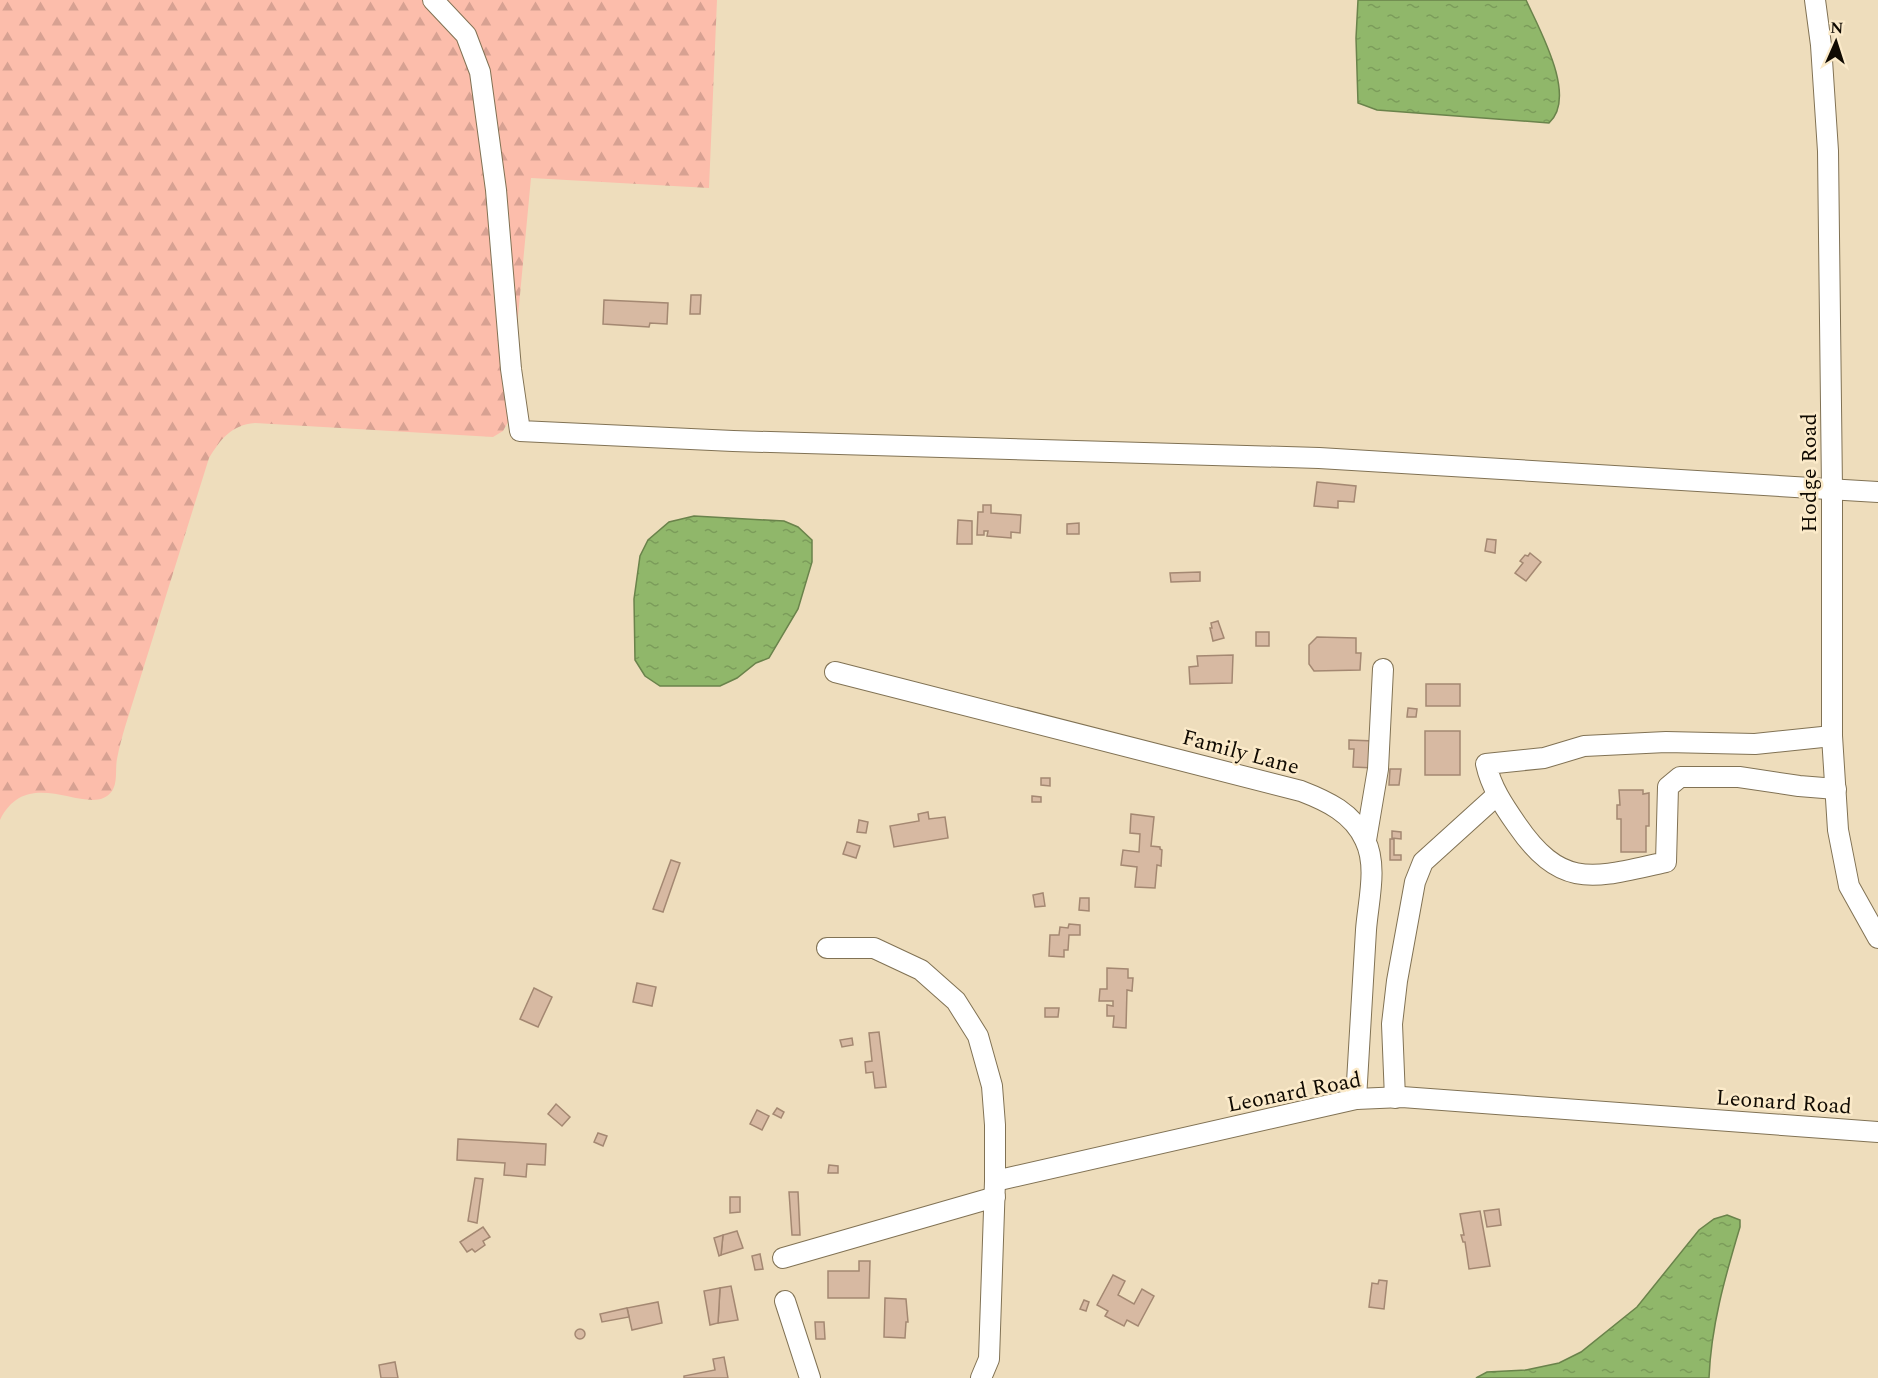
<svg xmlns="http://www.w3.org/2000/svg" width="1878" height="1378" font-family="Spectral,serif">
<defs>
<pattern id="forest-firs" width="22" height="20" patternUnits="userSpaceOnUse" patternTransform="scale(1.5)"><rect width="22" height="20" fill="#fcbdab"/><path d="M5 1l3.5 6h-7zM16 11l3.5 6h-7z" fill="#d7a192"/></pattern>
<pattern id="water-ripples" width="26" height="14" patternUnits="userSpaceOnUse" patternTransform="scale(1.5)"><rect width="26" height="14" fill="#90b76a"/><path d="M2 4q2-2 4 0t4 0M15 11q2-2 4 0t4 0" fill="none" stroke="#7b9c5a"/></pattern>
</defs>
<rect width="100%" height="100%" fill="#eeddbc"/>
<!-- forest -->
<path fill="url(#forest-firs)" d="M0,0H717L709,188L531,178L508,422L503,431L493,437L255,423C231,425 221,439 209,458L125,727C122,737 119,748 117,759C115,769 118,782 112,791C91,821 29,761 0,820Z"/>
<!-- water -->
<g fill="url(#water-ripples)" stroke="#6a834b" stroke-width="1.5">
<path d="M1358,0H1526C1539,29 1578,97 1549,123L1377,110L1358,103L1356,38Z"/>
<polygon points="694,516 784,521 798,527 812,540 812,562 798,609 769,658 756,663 737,678 720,686 660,686 645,676 635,660 634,599 640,556 648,540 669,522"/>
<path d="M1727,1215L1740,1220V1227C1725,1277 1711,1326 1709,1378H1476L1487,1372L1526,1370L1559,1363L1581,1352L1637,1307L1699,1230L1714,1219Z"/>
</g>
<!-- building -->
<g fill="#d7b9a2" stroke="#a48872" stroke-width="1.5">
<polygon points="691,295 701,295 700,314 690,314"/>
<polygon points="604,300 668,303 667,324 650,323 649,327 603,324"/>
<polygon points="1317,482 1356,486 1354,502 1338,501 1338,508 1314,506"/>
<polygon points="983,505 991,505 991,513 1021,515 1020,533 1011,532 1011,538 987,536 988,531 984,531 984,535 977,535 978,512 983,512"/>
<polygon points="958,520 972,521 972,544 957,544"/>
<polygon points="1079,523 1079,534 1067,534 1067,524"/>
<polygon points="1487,539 1496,540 1495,553 1485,551"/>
<polygon points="1530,553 1541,562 1526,581 1515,573 1523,563 1520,561 1525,555 1528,556"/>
<polygon points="1200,572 1200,581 1171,582 1170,573"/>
<polygon points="1218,621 1224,638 1213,641 1210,628 1212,628 1211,623"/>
<rect x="1256" y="632" width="13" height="14"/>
<polygon points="1317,637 1356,638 1356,653 1361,653 1360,670 1314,671 1309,664 1309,645"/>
<polygon points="1233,655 1232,683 1190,684 1189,667 1198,666 1197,656"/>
<rect x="1426" y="684" width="34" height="22"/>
<polygon points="1408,708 1417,709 1416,717 1407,717"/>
<rect x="1425" y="731" width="35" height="44"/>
<polygon points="1349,740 1374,741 1374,768 1353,767 1354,749 1349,749"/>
<polygon points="1390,769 1401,769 1399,785 1389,785"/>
<polygon points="1041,778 1050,778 1050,786 1041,785"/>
<polygon points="1619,790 1643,790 1643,794 1649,793 1649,826 1646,826 1646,852 1621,852 1621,819 1617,819 1617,805 1620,805"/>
<polygon points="1032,796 1041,797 1041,802 1032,802"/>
<polygon points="928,812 929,819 945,817 948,838 894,847 890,826 919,821 918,814"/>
<polygon points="1131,814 1154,817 1151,846 1160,847 1160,849 1162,850 1161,866 1157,865 1155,888 1135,887 1137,867 1121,865 1123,850 1139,852 1140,834 1130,833"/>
<polygon points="859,820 868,822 866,833 857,832"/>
<polygon points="1392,831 1401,832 1401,839 1392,838"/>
<polygon points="1390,839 1394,839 1394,855 1401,855 1401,860 1390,860"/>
<polygon points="847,842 860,846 856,858 843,854"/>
<polygon points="671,860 680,863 663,912 653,909"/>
<polygon points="1043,893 1045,906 1035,907 1033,895"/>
<polygon points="1080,898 1089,898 1089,911 1079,910"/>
<polygon points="1069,924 1080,925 1080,935 1069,935 1068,950 1064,950 1064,957 1049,956 1050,935 1059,935 1060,927 1068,928"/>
<polygon points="1107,968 1128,969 1128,978 1133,978 1132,991 1127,990 1126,1028 1113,1027 1114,1016 1107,1016 1107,1005 1113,1006 1113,1001 1099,1001 1100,989 1107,989"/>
<polygon points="637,983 656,987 652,1006 633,1002"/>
<polygon points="534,988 552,997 538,1027 520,1019"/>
<polygon points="1045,1008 1059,1008 1058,1017 1045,1017"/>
<polygon points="879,1032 886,1087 875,1088 873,1072 866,1073 865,1062 872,1061 869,1033"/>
<polygon points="852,1038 853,1045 842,1047 840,1040"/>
<polygon points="556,1104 570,1117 562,1126 548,1114"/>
<polygon points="777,1108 784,1112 781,1118 773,1114"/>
<polygon points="757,1110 769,1116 762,1130 750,1124"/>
<polygon points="598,1133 607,1136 603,1146 594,1142"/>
<polygon points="458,1139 546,1144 545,1165 527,1164 526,1177 504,1175 505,1163 457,1160"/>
<polygon points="829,1165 838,1166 838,1173 828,1173"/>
<polygon points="475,1178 483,1179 477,1223 468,1221"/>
<polygon points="789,1192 798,1192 800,1235 792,1235"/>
<polygon points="730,1197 740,1197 740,1212 730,1213"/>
<polygon points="1499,1209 1501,1225 1487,1227 1484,1211"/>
<polygon points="1480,1211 1490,1266 1469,1269 1465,1242 1463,1242 1461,1235 1464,1235 1460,1214"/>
<polygon points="483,1227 490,1237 483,1241 485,1245 475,1252 472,1249 467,1252 460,1242"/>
<polygon points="737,1231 743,1248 721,1255 723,1235"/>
<polygon points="723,1235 721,1255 719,1256 714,1238"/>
<polygon points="760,1254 763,1269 755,1270 752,1256"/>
<polygon points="859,1261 870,1261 869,1298 828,1298 828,1271 859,1271"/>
<polygon points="1113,1275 1125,1281 1118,1295 1134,1304 1142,1289 1154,1296 1138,1326 1127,1320 1124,1326 1105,1316 1108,1311 1097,1305"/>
<polygon points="1379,1280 1387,1281 1384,1309 1369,1307 1372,1283 1378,1284"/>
<polygon points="731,1286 738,1320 718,1323 720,1288"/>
<polygon points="720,1288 718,1323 710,1325 704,1291"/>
<polygon points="885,1298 906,1299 908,1322 906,1322 905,1338 884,1337"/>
<polygon points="1084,1300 1089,1302 1086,1311 1080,1309"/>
<polygon points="658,1302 662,1323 632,1330 627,1308"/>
<polygon points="627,1308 629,1317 602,1322 600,1314"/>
<polygon points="815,1322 824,1322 825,1339 816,1339"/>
<circle cx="580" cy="1334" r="5"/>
<polygon points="724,1357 728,1378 684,1378 684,1376 715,1370 713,1359"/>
<polygon points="395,1362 398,1378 381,1378 379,1365"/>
</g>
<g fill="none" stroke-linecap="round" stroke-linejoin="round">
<!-- minor casing -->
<g stroke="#817254" stroke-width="22">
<g id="minor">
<polyline points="433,0 466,35 480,72 496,190 511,369 520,431 733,441 1319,458 1878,492"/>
<polyline points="1815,0 1821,45 1828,151 1832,489 1832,736 1838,830 1849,886 1878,938"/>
<path d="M835,672L1301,791C1327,801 1353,813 1365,840C1378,866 1368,902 1366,930C1363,987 1359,1043 1356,1099"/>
<path d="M1832,736L1755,744L1666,742L1584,746L1544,758L1486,764C1491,787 1503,805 1517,825C1563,892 1596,877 1666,862L1668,787L1680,777H1739L1799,786L1836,789"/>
<polyline points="1366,840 1378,769 1383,669"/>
<polyline points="827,948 874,948 921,970 956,1001 978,1036 992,1086 995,1125 995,1181 989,1359 981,1378"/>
<polyline points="1395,1098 1392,1024 1397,981 1415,882 1423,862 1497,795"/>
<polyline points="995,1181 1356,1099 1402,1097 1878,1132"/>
<polyline points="783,1258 995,1197"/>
<polyline points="785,1301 810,1378"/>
</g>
</g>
<!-- minor -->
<use href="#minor" stroke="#fff" stroke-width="20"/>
</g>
<g text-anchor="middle" stroke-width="5" stroke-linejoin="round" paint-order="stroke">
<!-- street labels -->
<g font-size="22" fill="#100a02" stroke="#fbeac9">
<text transform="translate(1808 473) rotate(-90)" y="8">Hodge Road</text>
<text transform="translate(1241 751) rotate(15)" y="8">Family Lane</text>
<text transform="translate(1294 1091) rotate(-11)" y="8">Leonard Road</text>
<text transform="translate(1784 1101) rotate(4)" y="8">Leonard Road</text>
</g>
</g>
<!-- north arrow -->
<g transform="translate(1836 42) rotate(3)" stroke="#fbeac9" stroke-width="4.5" paint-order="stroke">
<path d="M0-4.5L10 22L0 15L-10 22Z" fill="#100a02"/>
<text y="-9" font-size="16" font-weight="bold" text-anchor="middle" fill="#100a02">N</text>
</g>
</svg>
